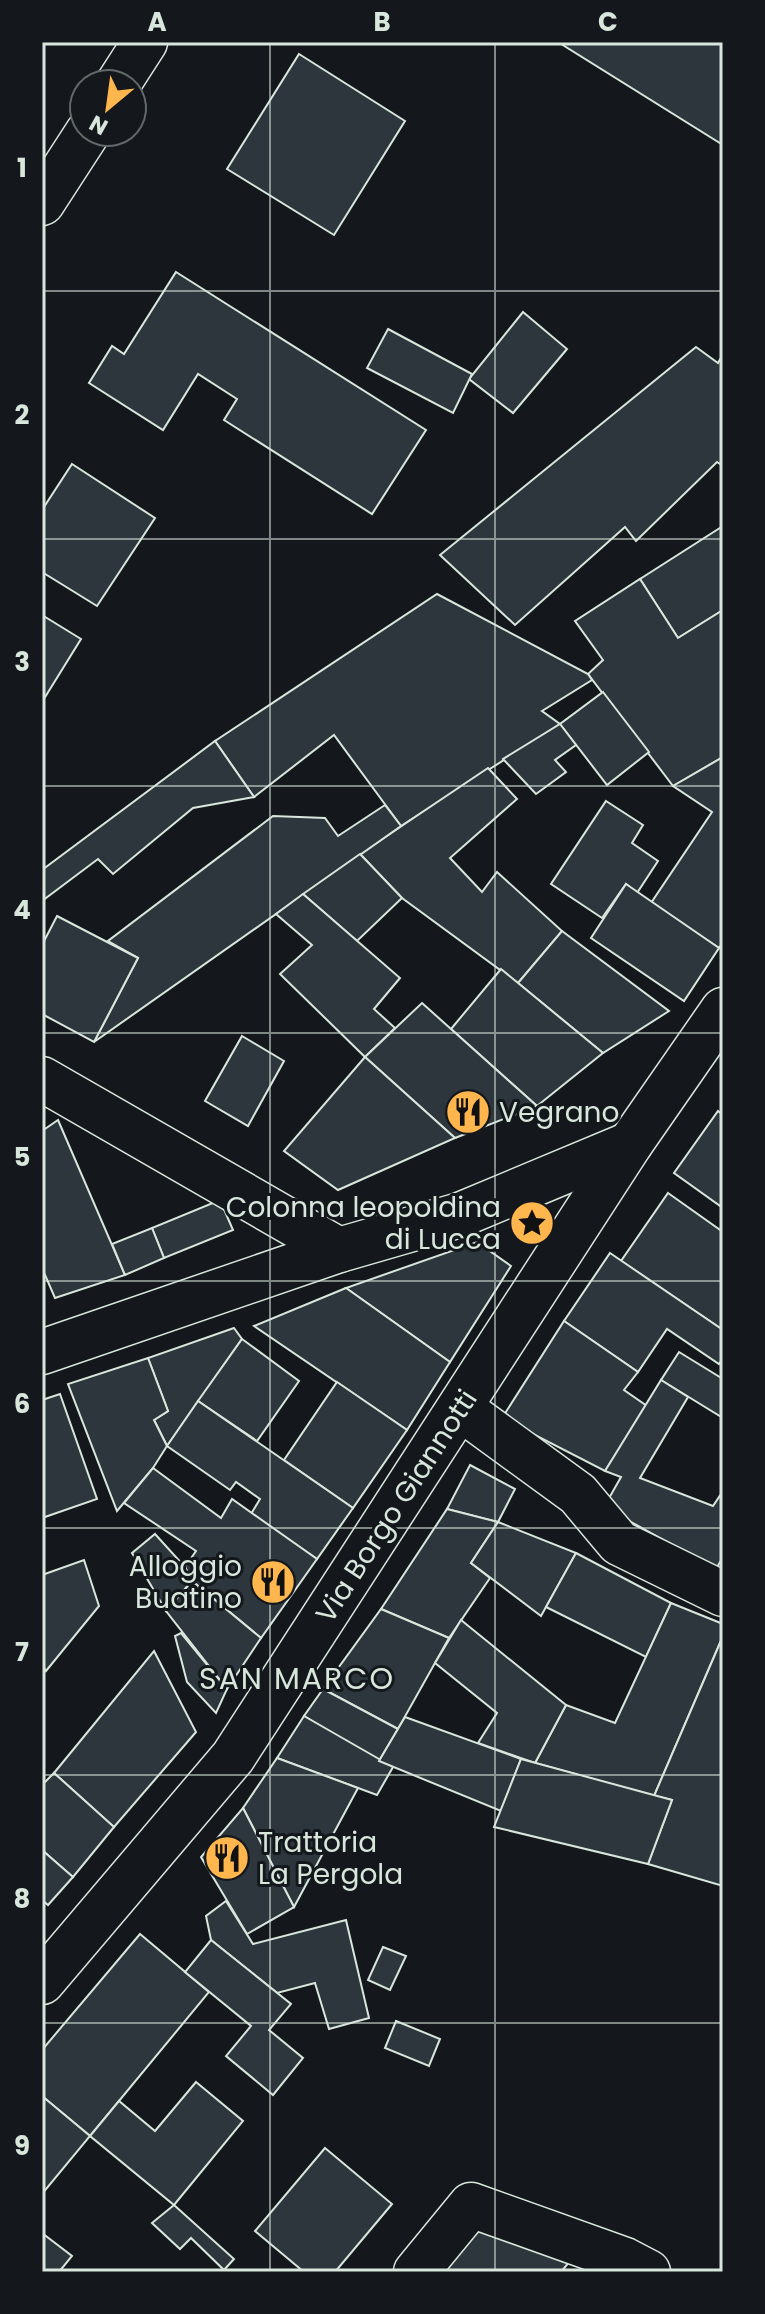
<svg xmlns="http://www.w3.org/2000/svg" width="765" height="2314" font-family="Poppins,sans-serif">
<rect width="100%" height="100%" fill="#14181c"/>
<!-- building -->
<g fill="#2c363c" stroke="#d8e6dc" stroke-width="2">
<polygon points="723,42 723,145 558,42"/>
<polygon points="299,54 405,121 334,235 227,169"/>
<polygon points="176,272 426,430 372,514 224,420 237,399 198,374 163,430 89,383 112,346 124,354"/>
<polygon points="523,312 567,349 513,413 469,379"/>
<polygon points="388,329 472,374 453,413 367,368"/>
<polygon points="696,347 718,363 723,354 723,466 717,462 636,541 625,527 515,625 440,555"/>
<polygon points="72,464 155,518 97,606 42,572 42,510"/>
<polygon points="723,526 723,610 678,638 640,579"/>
<polygon points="640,579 678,638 723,610 723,757 673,786 588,674 603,660 575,621"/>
<polygon points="437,594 588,674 592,680 542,711 560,724 401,826 334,735 254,797 215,741"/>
<polygon points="42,615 81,639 42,702"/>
<polygon points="603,692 649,752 607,785 560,724"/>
<polygon points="560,724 576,745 555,760 566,772 536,794 503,759"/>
<polygon points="215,741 254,797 193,808 113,874 98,859 42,901 42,870"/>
<polygon points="723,757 723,942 719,948 651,903 712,812 673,786"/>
<polygon points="488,768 517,799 450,858 482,892 497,872 562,931 518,983 402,898 360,854"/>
<polygon points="606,801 643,825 632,843 658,861 637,893 626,884 602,918 551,884"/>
<polygon points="385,805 401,826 94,1042 138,958 108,941 273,816 325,818 338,836"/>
<polygon points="360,854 402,898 357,941 303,894"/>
<polygon points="626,884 719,948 684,1001 591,938"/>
<polygon points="303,894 400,978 374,1009 395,1028 365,1057 280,974 312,945 276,914"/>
<polygon points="57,916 138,958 94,1042 42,1014 42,945"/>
<polygon points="562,931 669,1011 603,1053 518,983"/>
<polygon points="501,969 603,1053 537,1106 451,1029"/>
<polygon points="422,1003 451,1029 537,1106 455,1138 365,1057"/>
<polygon points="242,1036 284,1061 248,1126 205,1101"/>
<polygon points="365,1057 455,1138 338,1190 284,1151"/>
<polygon points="718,1111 723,1115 723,1208 674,1173"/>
<polygon points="58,1120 125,1275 55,1298 42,1268 42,1131"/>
<polygon points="668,1193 723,1232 723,1330 621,1261"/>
<polygon points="220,1200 233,1230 164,1258 152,1228"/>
<polygon points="152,1228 164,1258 125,1275 112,1244"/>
<polygon points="477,1242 511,1266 450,1362 346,1288"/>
<polygon points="610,1253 723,1330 723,1358 719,1364 667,1329 638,1372 564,1321"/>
<polygon points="346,1288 450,1362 407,1430 254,1326"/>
<polygon points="564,1321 638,1372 624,1390 647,1406 605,1471 502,1418"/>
<polygon points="234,1328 242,1339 167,1446 154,1420 168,1411 148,1358"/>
<polygon points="242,1339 299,1381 257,1441 198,1401"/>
<polygon points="679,1352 723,1379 723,1418 661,1380"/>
<polygon points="148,1358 168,1411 154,1420 167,1446 153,1468 117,1511 68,1384"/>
<polygon points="661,1380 688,1397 640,1478 713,1506 723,1491 723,1557 716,1569 604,1507 621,1477 605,1471"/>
<polygon points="337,1382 407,1430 353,1508 284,1460"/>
<polygon points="60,1394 97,1499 42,1518 42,1400"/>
<polygon points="198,1401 353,1508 317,1559 251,1514 260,1499 236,1482 230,1490 167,1446"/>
<polygon points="470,1465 515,1489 498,1522 447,1509"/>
<polygon points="153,1468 221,1518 232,1499 317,1559 261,1638 192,1581 185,1567 196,1551 124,1503"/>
<polygon points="447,1509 498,1522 471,1563 490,1578 449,1638 381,1609"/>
<polygon points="498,1522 576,1553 541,1616 471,1563"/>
<polygon points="155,1534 185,1567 192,1581 166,1611 132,1553"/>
<polygon points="576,1553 671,1603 646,1657 546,1607"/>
<polygon points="84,1560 99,1606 46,1671 42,1665 42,1575"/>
<polygon points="192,1581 261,1638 227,1689 166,1611"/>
<polygon points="671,1603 723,1624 723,1636 654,1796 535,1763 566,1705 615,1723"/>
<polygon points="381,1609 449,1638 398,1729 323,1689"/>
<polygon points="461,1620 566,1705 535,1763 478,1743 497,1713 435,1663"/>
<polygon points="181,1633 227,1689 216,1713 187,1682 175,1636"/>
<polygon points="723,1636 723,1886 648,1864 672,1800 654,1796"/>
<polygon points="154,1651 196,1732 114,1827 54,1773"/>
<polygon points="323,1689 398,1729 379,1761 304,1716"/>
<polygon points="304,1716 393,1767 377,1795 277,1758"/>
<polygon points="405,1717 521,1759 501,1811 379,1761"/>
<polygon points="277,1758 358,1788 294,1907 243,1808"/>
<polygon points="521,1759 672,1800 648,1864 494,1827"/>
<polygon points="54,1773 114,1827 73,1877 42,1850 42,1785"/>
<polygon points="243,1808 294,1907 247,1934 201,1857"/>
<polygon points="42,1850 73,1877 48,1905 42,1900"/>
<polygon points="226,1901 253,1944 346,1920 369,2018 329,2029 315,1983 277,1993 211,1940 206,1916"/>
<polygon points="140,1934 209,1992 90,2136 42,2096 42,2050"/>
<polygon points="211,1940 291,2004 269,2030 303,2058 273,2095 226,2056 251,2026 185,1972"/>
<polygon points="383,1947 406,1956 390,1990 368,1980"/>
<polygon points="396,2021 440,2039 429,2066 385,2048"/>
<polygon points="196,2082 243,2121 174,2205 90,2136 119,2101 155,2131"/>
<polygon points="42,2096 90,2136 42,2194"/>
<polygon points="325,2148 392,2204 335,2272 304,2272 255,2231"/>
<polygon points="174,2205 234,2259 224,2270 191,2238 180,2249 152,2223"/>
<polygon points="484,2216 575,2255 561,2272 438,2272"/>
<polygon points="42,2233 72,2256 59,2272 42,2272"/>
</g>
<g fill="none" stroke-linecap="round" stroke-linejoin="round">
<!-- minor casing -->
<g stroke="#d8e6dc" stroke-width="47">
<g id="minor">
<polyline points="42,1079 339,1250"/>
<polyline points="42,1352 339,1250 460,1215 630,1144"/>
<polyline points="460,1408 578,1494 619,1543 723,1594"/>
<polyline points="42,1982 233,1757 630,1144 723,1010"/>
<polyline points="416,2272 471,2205 625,2260 648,2272"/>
</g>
</g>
<!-- major casing -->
<g stroke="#d8e6dc" stroke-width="47">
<g id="major">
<polyline points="118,84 145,42"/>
<polyline points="42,203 88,132"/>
</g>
</g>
<!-- minor -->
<use href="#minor" stroke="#14181c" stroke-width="44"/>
<!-- major -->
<use href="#major" stroke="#14181c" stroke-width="44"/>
</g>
<!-- grid -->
<path fill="none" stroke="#d8e6dc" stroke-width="2" stroke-opacity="0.55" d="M270,42V2272M495,42V2272M42,291H723M42,539H723M42,786H723M42,1033H723M42,1281H723M42,1528H723M42,1775H723M42,2023H723"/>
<!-- icons -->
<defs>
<g id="restaurant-disc" transform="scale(2.3)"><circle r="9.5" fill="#ffb74d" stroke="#14181c"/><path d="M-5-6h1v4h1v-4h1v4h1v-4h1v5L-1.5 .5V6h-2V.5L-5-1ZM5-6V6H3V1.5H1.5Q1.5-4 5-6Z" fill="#111"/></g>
<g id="sight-disc" transform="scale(2.3)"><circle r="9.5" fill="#ffb74d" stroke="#14181c"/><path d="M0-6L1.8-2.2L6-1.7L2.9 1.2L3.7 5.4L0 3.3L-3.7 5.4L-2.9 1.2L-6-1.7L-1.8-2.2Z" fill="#111"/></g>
</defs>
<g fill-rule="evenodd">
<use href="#restaurant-disc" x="468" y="1112"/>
<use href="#sight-disc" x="532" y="1223"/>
<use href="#restaurant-disc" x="273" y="1582"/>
<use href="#restaurant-disc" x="227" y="1858"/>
</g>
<g text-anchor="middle" stroke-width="6" stroke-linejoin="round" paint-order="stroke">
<!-- poi labels -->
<g font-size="28" fill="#d8e6dc" stroke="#14181c" text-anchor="start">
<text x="499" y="1122">Vegrano</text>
<text x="501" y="1217" text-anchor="end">Colonna leopoldina<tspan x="501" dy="32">di Lucca</tspan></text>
<text x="242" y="1576" text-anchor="end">Alloggio<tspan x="242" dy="32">Buatino</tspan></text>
<text x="258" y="1852">Trattoria<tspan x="258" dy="32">La Pergola</tspan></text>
</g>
<!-- street labels -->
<g font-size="28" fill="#d8e6dc" stroke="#14181c">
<text transform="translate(396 1506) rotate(-57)" y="10">Via Borgo Giannotti</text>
</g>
<!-- neighbourhood labels -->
<g font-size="30" letter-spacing="2" fill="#d8e6dc" stroke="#14181c">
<text x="297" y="1689">SAN MARCO</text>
</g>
</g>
<!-- border -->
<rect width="765" height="2314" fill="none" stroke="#14181c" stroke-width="88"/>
<!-- north arrow -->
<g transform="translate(108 108) rotate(209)"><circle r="38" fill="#14181c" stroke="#626a69" stroke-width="2"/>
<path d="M0-6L14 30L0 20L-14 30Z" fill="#ffb74d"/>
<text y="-12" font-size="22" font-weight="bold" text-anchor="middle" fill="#d8e6dc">N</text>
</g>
<rect x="44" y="44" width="677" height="2226" fill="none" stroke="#d8e6dc" stroke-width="3"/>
<g font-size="26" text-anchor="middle" font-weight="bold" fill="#d8e6dc">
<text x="157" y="31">A</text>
<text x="382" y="31">B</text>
<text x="608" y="31">C</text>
<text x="22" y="177">1</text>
<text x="22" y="424">2</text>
<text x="22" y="671">3</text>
<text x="22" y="919">4</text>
<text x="22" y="1166">5</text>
<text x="22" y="1413">6</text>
<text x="22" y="1661">7</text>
<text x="22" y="1908">8</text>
<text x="22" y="2155">9</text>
</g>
</svg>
